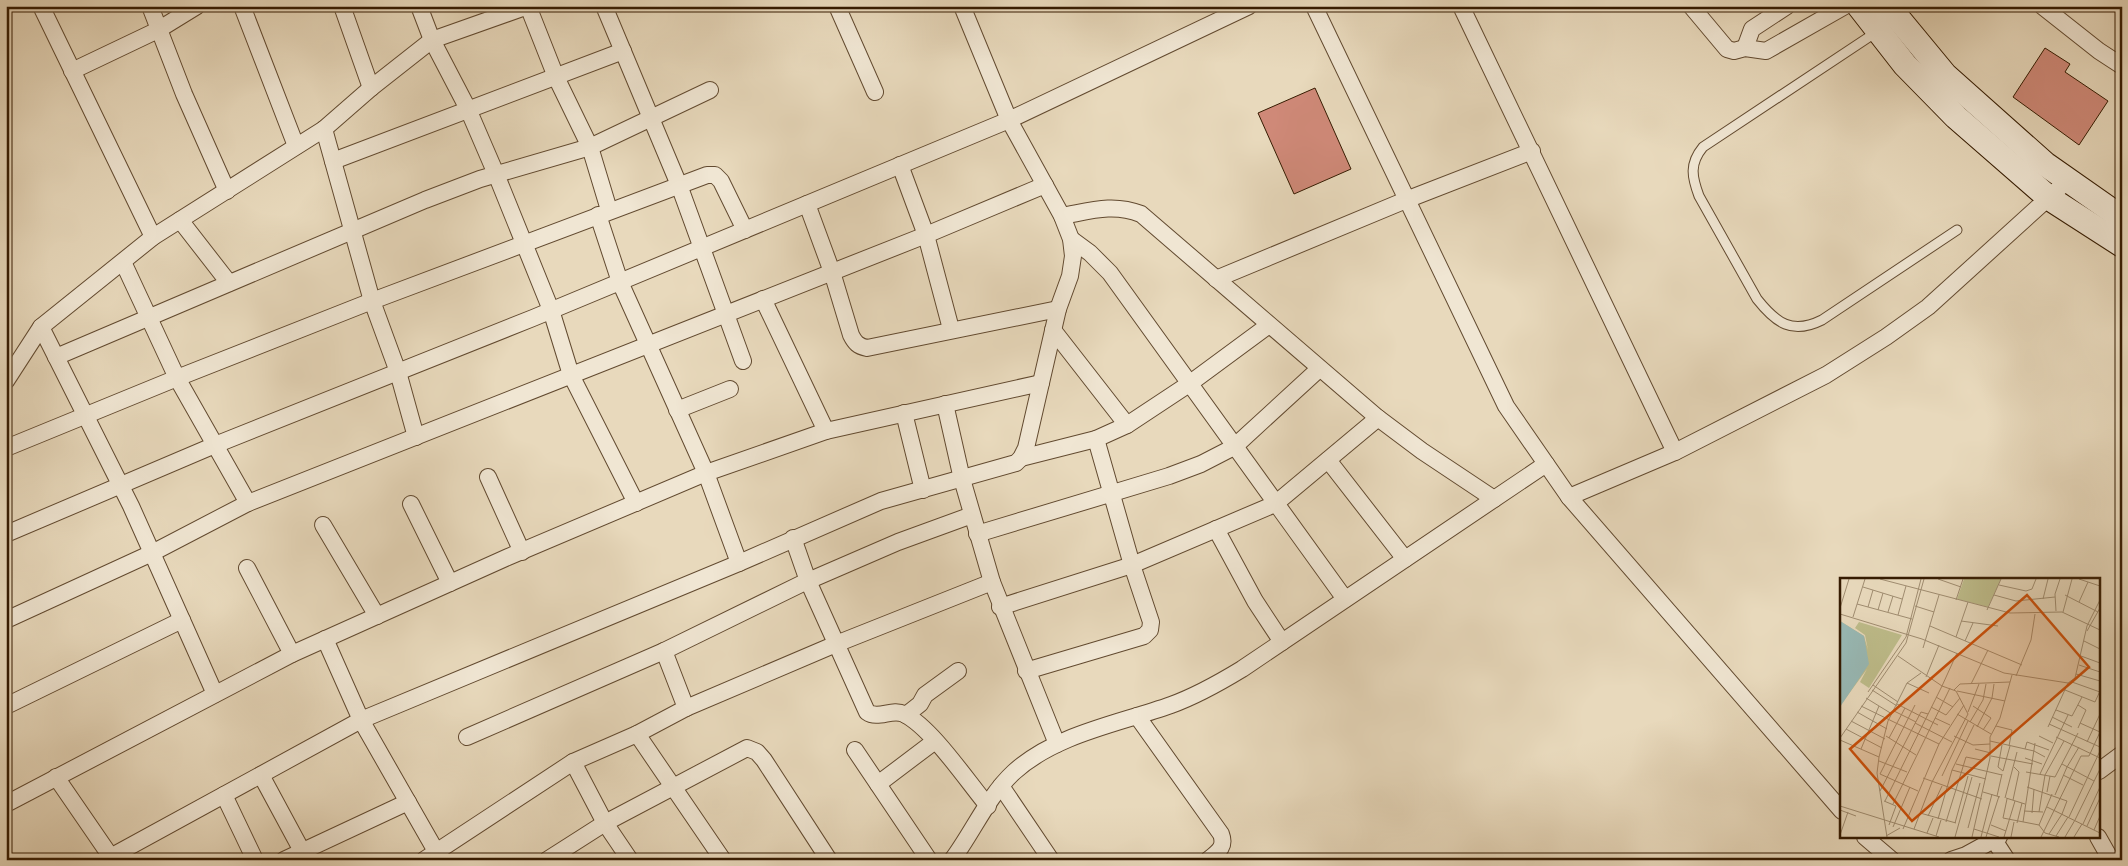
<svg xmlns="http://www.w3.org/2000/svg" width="2128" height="866" font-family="'Sorts Mill Goudy',serif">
<rect width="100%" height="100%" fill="#e8d9bc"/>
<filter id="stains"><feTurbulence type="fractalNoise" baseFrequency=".004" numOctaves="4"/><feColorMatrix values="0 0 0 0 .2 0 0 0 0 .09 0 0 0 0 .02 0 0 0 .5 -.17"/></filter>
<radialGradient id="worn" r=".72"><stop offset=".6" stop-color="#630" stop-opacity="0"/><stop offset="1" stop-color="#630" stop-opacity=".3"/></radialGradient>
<!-- building -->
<g fill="#cf8978" stroke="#351b01">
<polygon points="2045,48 2070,64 2065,72 2108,101 2079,145 2013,97"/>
<polygon points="1315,88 1351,169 1294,194 1258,113"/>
</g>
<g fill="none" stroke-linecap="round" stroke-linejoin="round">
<!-- lane casing -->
<g stroke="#624a30" stroke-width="11">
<path id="lane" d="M1878,31L1703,147C1689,164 1692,177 1699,196L1757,299C1776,323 1792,335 1822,320L1957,230"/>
</g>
<!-- street casing -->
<g stroke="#624a30" stroke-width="18">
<g id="street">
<polyline points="41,6 153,237"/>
<polyline points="150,6 184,94 227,191"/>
<polyline points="242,6 296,146"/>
<polyline points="342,6 371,88"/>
<polyline points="419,6 432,40 468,109 496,174 551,310 571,375 636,503"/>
<polyline points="528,6 556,77 590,147 609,210"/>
<polyline points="604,6 679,185 743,361"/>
<polyline points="837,6 875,92"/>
<polyline points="962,6 1009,120 1249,6"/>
<polyline points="1314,6 1506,406 1569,497 1842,811"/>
<polyline points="1461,6 1675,452"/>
<polyline points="1691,6 1727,49 1734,51 1745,48 1766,51 1845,6"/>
<polyline points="2042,6 2099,51 2122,66"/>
<polyline points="1745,48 1752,29 1787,6"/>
<polyline points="72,71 158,30 197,6"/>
<polyline points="324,129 372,301 398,372 416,437"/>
<polyline points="333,161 623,51"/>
<polyline points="900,165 926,235 951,329"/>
<path d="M807,204L832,272L851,335C855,343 858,346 867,348L1058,309"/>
<polyline points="598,215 620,282 706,473 739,563"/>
<path d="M1062,216C1090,211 1113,203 1141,214L1378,418L1422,451L1494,499"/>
<polyline points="180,220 229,283"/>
<polyline points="1071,239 1090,253 1110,273 1345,599"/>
<polyline points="123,262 177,378 248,503"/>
<polyline points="1216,279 1406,200 1532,151"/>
<polyline points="763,299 826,431"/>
<polyline points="41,327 131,506 215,694"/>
<polyline points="1053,330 1127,425"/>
<polyline points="56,357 425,200 480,179 590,147 710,90"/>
<polyline points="6,381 41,327 153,237 324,129 371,88 432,40 528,6"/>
<polyline points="945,404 962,479 992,582 1057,744"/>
<polyline points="677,410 730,389"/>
<polyline points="904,413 923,490"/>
<polyline points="6,448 177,378 372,301 707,175 715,175 721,181 745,230"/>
<polyline points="1021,458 1096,439 1127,425 1189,384 1269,325"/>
<polyline points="1328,460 1405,559"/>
<polyline points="488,477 522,552"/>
<polyline points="1569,497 1675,452 1826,375 1886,337 1928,307 2067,181"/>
<polyline points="411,504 450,583"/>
<polyline points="323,525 377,616"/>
<polyline points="1216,529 1255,601 1282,642"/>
<polyline points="6,534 215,445 533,318 1009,120 1062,216 1071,239 1073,256 1070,276 1058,309 1026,448 1021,458 1016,463 881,501 739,563 361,720 105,860"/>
<polyline points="977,534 1169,476 1201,464 1234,447 1319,369"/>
<path d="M793,538L808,581L867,712C878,720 892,708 904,714C932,728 967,781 988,806"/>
<polyline points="247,568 292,654"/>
<polyline points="1000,607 1132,565 1275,504 1378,418"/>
<polyline points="6,620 152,553 248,503 926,235 1045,185"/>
<polyline points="325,639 361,720 441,860"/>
<polyline points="664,651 686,708"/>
<polyline points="1026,671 1144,636 1150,630 1151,622 1132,565 1096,439"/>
<polyline points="6,706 182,620"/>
<polyline points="906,715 920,704 925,695 958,671"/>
<path d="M1137,716L1221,834C1226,847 1218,852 1208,860"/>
<polyline points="637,734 723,860"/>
<polyline points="467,737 664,651 801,584 898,542 972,515"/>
<polyline points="855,750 929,860"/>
<polyline points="573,762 605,823 630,860"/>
<polyline points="2099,771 2122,754"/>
<polyline points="261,775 302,851"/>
<polyline points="56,777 111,857"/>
<polyline points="878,784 935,741"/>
<polyline points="1001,786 1051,860"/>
<polyline points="224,795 255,860"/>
<polyline points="6,804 292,654 508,557 706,473 826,431 1041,383"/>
<polyline points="1865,837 1892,860"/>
<polyline points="2098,837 2111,860"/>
<polyline points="1994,840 2007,860"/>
<polyline points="284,860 408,802"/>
<polyline points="424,860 573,762 637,734 686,708 836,644 992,582"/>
<polyline points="547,860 605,823 747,748 757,752 764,760 829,860"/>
<path d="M952,860C973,832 988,796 1014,772C1056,734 1118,724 1171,705C1196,696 1219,683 1242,669L1546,464"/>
<polyline points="1951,860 1966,855 1999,837"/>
</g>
</g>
<!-- secondary casing -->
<g stroke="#351b01" stroke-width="26">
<g id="secondary">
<polyline points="1859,6 1905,65 1956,117 2049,198 2122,245"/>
<polyline points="1888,6 1945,75 2045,164 2122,218"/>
</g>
</g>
<!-- lane -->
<use href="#lane" stroke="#f0e6d3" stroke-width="9"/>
<!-- street -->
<use href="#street" stroke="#f0e6d3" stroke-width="16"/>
<!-- secondary -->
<use href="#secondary" stroke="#f0e6d3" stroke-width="24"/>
</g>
<!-- overview -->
<g transform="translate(1840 578)">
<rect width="260" height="260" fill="#e8d9bc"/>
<path d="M124,1H161L148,29L117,21ZM0,43L24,58L28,72L25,57L15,50L19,44L62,57L29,110L20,104L27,91L0,128Z" fill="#bebd8b"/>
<path d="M0,43L24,58L29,86L0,129Z" fill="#98b9b5"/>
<path fill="none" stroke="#a08d71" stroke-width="1" d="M40,1L170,35L222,34L260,52M98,1L121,9M239,1L260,8M159,7L186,13L192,11L196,1M23,9L62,21M154,17L176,23L215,19M225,17L258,34M203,21L208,1M116,22L123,1M239,24L248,4M17,26L72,41M75,28L94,34M28,29L33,12M0,30L9,1M38,32L43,15M147,32L161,1M216,33L215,16L220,1M48,34L53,18M223,34L232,1M0,36L82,61L164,95L228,105L235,100L247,48L260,22M58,37L66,8M13,39L25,1M121,43L158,48M90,48L182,87M247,53L260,30M116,59L128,24M125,63L133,45M244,63L260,71M83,70L99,17M58,78L102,108L117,75M241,78L260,85M239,87L260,94M236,96L260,103M176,98L191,62L195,36M86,99L99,67M232,104L260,114M67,105L89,115M131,106L148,72M33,107L58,124M32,112L57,128M114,112L120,106L170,104M225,112L255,124L260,113M117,113L165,123M28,114L66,59L81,1M96,119L113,129M26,120L52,136M57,126L98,147M238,127L246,132L238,150M21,128L99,166M133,128L151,140L143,152M91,129L106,137L120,120M216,132L232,138L242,119M54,133L76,144M17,134L47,151M128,134L139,106M117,136L151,156M212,139L232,149M95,140L110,147M11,143L45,161M130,144L143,122L146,106M75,145L112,164M240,145L260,154M209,146L260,169M156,148L172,152L169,168M137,149L152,120L154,106M208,149L228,105M6,151L42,170M46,158L76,177M114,158L133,167L150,166M199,158L213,165M216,159L260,180M0,160L66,65L84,1M49,160L65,130M0,162L39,179M150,163L194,173L205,179M247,164L260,136M162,167L158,189L163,193L170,168M21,171L39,128M135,171L151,175M185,171L187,164L209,172M151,178L193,186M185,180L202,186M39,183L67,194M116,186L162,197M222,186L254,203M227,189L239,169M112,192L146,201M186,194L215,199L238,155M40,196L75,127M40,196L78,213M200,196L228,137M223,197L243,207M102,198L128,143M83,200L142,221M187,209L227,223L222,236M40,213L81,134L88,136M143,214L160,219M207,214L210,198M215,217L227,189M157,218L162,196M165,220L177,174M166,220L185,226M167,221L163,240L199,247L205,255L219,259M173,222L179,194L174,189M44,223L56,228L49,247M45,223L102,108L116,113L128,136L92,204L74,251M53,226L110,110M0,228L99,259M207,229L260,255M0,232L16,238M184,233L203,234M199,234L205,197L224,163M80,235L116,245M192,235L194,211M88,238L102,208M229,239L260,173M98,241L112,192L134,147M235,242L260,191M106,244L126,179L141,182M183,244L195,165M115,245L128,198M177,245L182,225M243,246L260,209M151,247L166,253M199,247L212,216M247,248L260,220M53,249L70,209M128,250L140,205M63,251L99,166L124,127M134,251L159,259M254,252L260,238M87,255L93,240M209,256L222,236M0,257L8,234M46,258L60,250M96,258L101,242M216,258L228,239M47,259L37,195L39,179L48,143L67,105L81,95M115,259L132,199M132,259L150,180V159L160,140L172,97M141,259L152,216M146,259L159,218M164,259L175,223M171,259L174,244M201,259L241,178H249L260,154M225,259L235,242M234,259L242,246"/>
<path fill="#cd500a" fill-opacity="0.15" stroke="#cd500a" stroke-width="2.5" d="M187,17L249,89L72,243L10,171Z"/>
<rect width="260" height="260" fill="none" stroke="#351b01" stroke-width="2.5"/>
</g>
<!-- margin -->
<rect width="2128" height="866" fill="none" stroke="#e8d9bc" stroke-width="25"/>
<rect x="8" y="8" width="2113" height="851" fill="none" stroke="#351b01" stroke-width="2.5"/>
<rect x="12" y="12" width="2103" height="841" fill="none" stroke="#351b01"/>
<rect width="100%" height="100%" filter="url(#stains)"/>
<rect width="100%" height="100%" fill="url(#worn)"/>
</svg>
